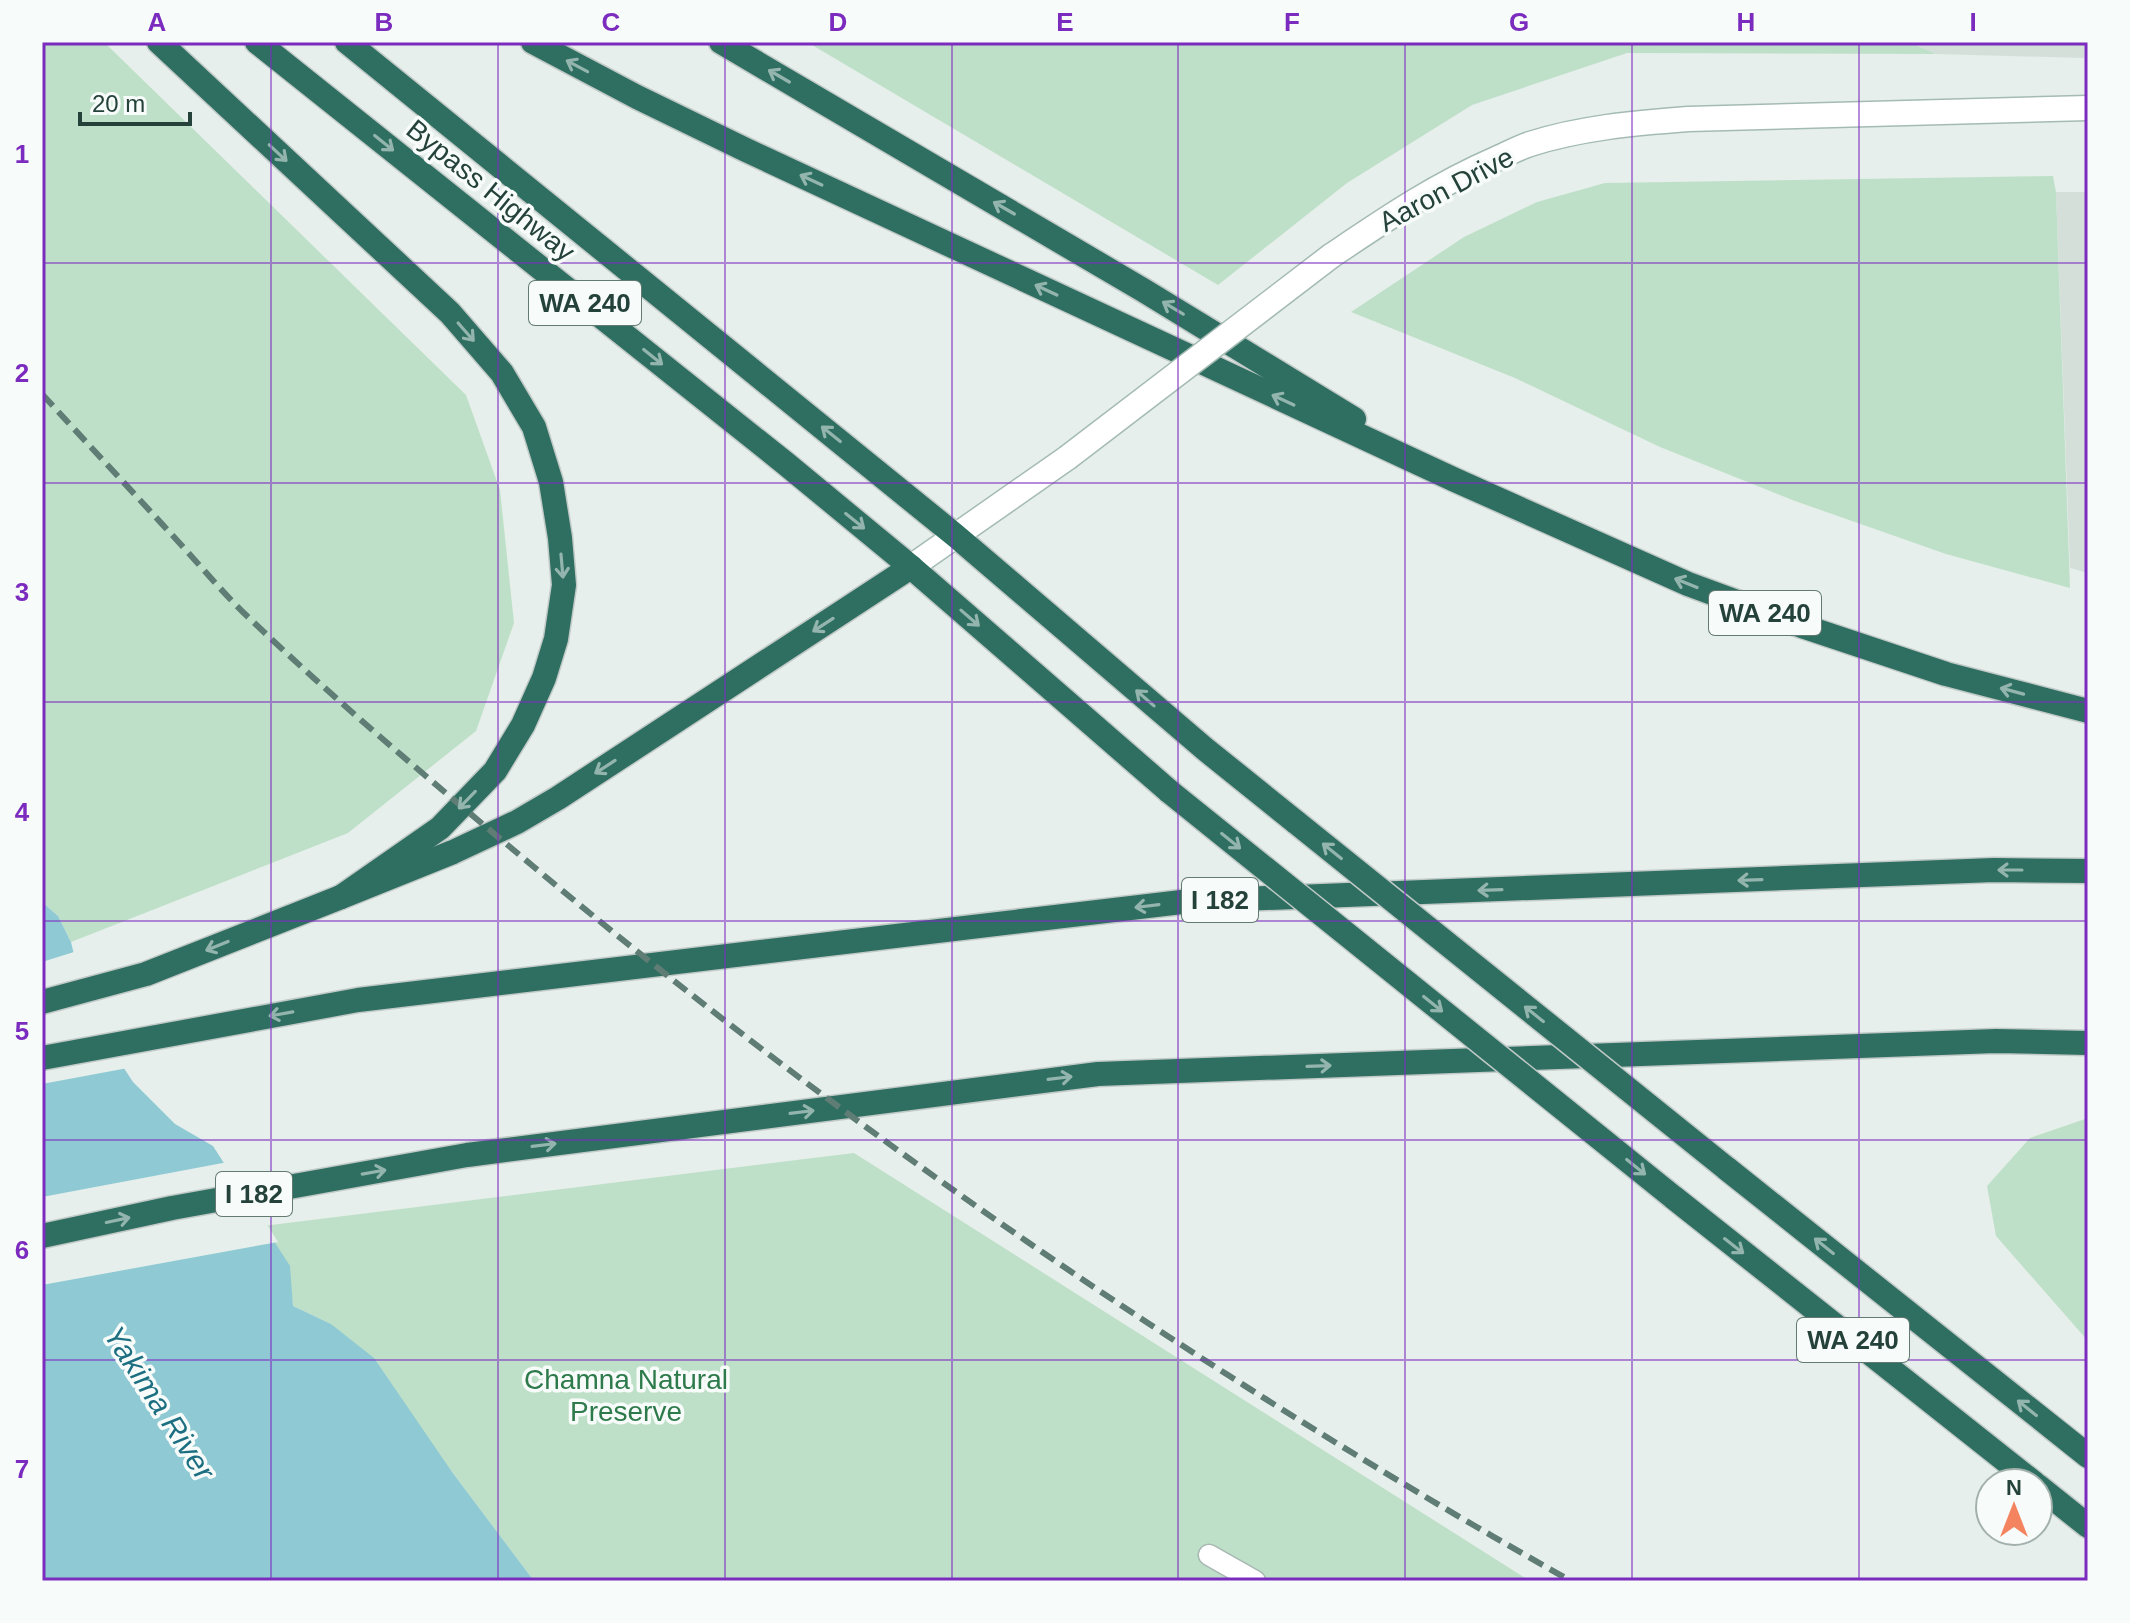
<svg xmlns="http://www.w3.org/2000/svg" width="2130" height="1623" font-family="Helvetica,sans-serif">
<rect width="100%" height="100%" fill="#e6efeb"/>
<!-- built -->
<g fill="#d4dfda">
<polygon points="1909,42 2084,42 2084,58 1936,54"/>
<polygon points="2056,192 2088,192 2088,573 2070,568"/>
</g>
<!-- green -->
<g fill="#bfe0c8">
<polygon points="42,42 104,42 466,395 500,490 514,623 476,731 348,833 71,942 58,916 42,902"/>
<polygon points="807,42 1909,42 1936,54 1627,53 1472,105 1347,183 1218,285"/>
<polygon points="2053,176 2056,192 2070,588 1946,554 1795,501 1660,447 1515,378 1351,312 1464,237 1537,202 1605,183"/>
<polygon points="2088,1118 2088,1341 1996,1236 1987,1186 2030,1138"/>
<polygon points="854,1153 1530,1581 534,1581 452,1472 331,1324 293,1306 289,1266 263,1226"/>
</g>
<!-- water -->
<polygon fill="#8ec9d4" points="42,902 58,916 71,942 81,984 97,1027 133,1082 175,1124 213,1146 290,1266 293,1306 331,1324 374,1358 452,1472 534,1581 46,1581 42,1573"/>
<!-- pier -->
<g fill="#e6efeb">
<polygon points="77,951 85,982 101,1025 128,1068 42,1084 42,962"/>
<polygon points="228,1162 278,1242 42,1285 42,1197"/>
</g>
<g fill="none" stroke-linecap="round" stroke-linejoin="round">
<!-- lane casing -->
<g stroke="#a8b8b2" stroke-width="23">
<polyline id="lane" points="1209,1555 1255,1581"/>
</g>
<!-- secondary casing -->
<g stroke="#a4bbb3" stroke-width="27">
<g id="secondary">
<path d="M1331,256C1386,219 1434,186 1496,159C1507,154 1518,148 1530,144C1580,128 1634,123 1688,119L2088,108"/>
<polyline points="911,567 1067,458"/>
</g>
</g>
<!-- highway casing -->
<g stroke="#c2cac8" stroke-width="27">
<g id="highway">
<polyline points="159,42 450,313 502,373 534,427 551,482 560,538 564,585 556,639 544,678 523,725 495,771 440,828 341,897"/>
<polyline points="257,42 785,463 911,567 1170,792"/>
<polyline points="347,42 956,536 1205,749 1297,823"/>
<polyline points="533,42 637,97 746,150 1455,480 1688,584 1802,626 1946,674 2088,711"/>
<polyline points="721,42 1143,290 1354,419"/>
<polyline points="42,1002 146,974 341,897 453,852 517,822 558,798 911,567"/>
<polyline points="42,1058 358,1000 1190,901 1994,870 2088,871"/>
<polyline points="1726,1168 2088,1456"/>
<polyline points="1673,1197 2034,1483"/>
<polyline points="42,1236 172,1208 467,1155 1098,1074 1996,1041 2088,1043"/>
<polyline points="2038,1486 2088,1526"/>
</g>
</g>
<!-- lane -->
<use href="#lane" stroke="#fff" stroke-width="20"/>
<!-- secondary -->
<use href="#secondary" stroke="#fff" stroke-width="24"/>
<!-- highway -->
<use href="#highway" stroke="#2f6f62" stroke-width="24"/>
<!-- rail -->
<path stroke="#5f7d75" stroke-width="6" stroke-dasharray="16 8" stroke-linecap="butt" d="M42,394C86,442 130,489 174,537C199,564 222,592 247,616C339,704 437,786 534,867C857,1137 1205,1375 1571,1581"/>
<!-- secondary-bridge casing -->
<g stroke="#a4bbb3" stroke-width="27" stroke-linecap="butt">
<polyline id="secondary-bridge" points="1067,458 1331,256"/>
</g>
<!-- highway-bridge casing -->
<g stroke="#c2cac8" stroke-width="27" stroke-linecap="butt">
<g id="highway-bridge">
<polyline points="1170,792 1673,1197"/>
<polyline points="1297,823 1726,1168"/>
</g>
</g>
<!-- secondary-bridge -->
<use href="#secondary-bridge" stroke="#fff" stroke-width="24"/>
<!-- highway-bridge -->
<use href="#highway-bridge" stroke="#2f6f62" stroke-width="24"/>
</g>
<!-- one-way arrows -->
<defs><path id="oneway-shaft" d="M-6 0H5M1.5-3L5.5 0L1.5 3" fill="none" stroke-width="1.6" stroke-linecap="round" stroke-linejoin="round" transform="scale(2)"/></defs>
<g stroke="#93b5ae">
<use href="#oneway-shaft" transform="translate(577 66) rotate(-152)"/>
<use href="#oneway-shaft" transform="translate(779 76) rotate(-150)"/>
<use href="#oneway-shaft" transform="translate(384 143) rotate(39)"/>
<use href="#oneway-shaft" transform="translate(278 153) rotate(43)"/>
<use href="#oneway-shaft" transform="translate(811 180) rotate(-155)"/>
<use href="#oneway-shaft" transform="translate(1004 208) rotate(-150)"/>
<use href="#oneway-shaft" transform="translate(1046 290) rotate(-155)"/>
<use href="#oneway-shaft" transform="translate(1173 308) rotate(-149)"/>
<use href="#oneway-shaft" transform="translate(466 332) rotate(49)"/>
<use href="#oneway-shaft" transform="translate(653 357) rotate(39)"/>
<use href="#oneway-shaft" transform="translate(1283 400) rotate(-155)"/>
<use href="#oneway-shaft" transform="translate(831 434) rotate(-141)"/>
<use href="#oneway-shaft" transform="translate(855 521) rotate(39)"/>
<use href="#oneway-shaft" transform="translate(562 566) rotate(85)"/>
<use href="#oneway-shaft" transform="translate(1686 583) rotate(-158)"/>
<use href="#oneway-shaft" transform="translate(970 618) rotate(41)"/>
<use href="#oneway-shaft" transform="translate(823 625) rotate(147)"/>
<use href="#oneway-shaft" transform="translate(2012 691) rotate(-165)"/>
<use href="#oneway-shaft" transform="translate(1145 698) rotate(-139)"/>
<use href="#oneway-shaft" transform="translate(605 767) rotate(147)"/>
<use href="#oneway-shaft" transform="translate(467 800) rotate(134)"/>
<use href="#oneway-shaft" transform="translate(1231 841) rotate(39)"/>
<use href="#oneway-shaft" transform="translate(1332 851) rotate(-141)"/>
<use href="#oneway-shaft" transform="translate(2010 870) rotate(-180)"/>
<use href="#oneway-shaft" transform="translate(1750 880) rotate(178)"/>
<use href="#oneway-shaft" transform="translate(1490 890) rotate(178)"/>
<use href="#oneway-shaft" transform="translate(1147 906) rotate(173)"/>
<use href="#oneway-shaft" transform="translate(217 946) rotate(158)"/>
<use href="#oneway-shaft" transform="translate(1433 1004) rotate(39)"/>
<use href="#oneway-shaft" transform="translate(281 1014) rotate(170)"/>
<use href="#oneway-shaft" transform="translate(1534 1014) rotate(-141)"/>
<use href="#oneway-shaft" transform="translate(1319 1066) rotate(-2)"/>
<use href="#oneway-shaft" transform="translate(1060 1078) rotate(-7)"/>
<use href="#oneway-shaft" transform="translate(802 1112) rotate(-7)"/>
<use href="#oneway-shaft" transform="translate(544 1145) rotate(-7)"/>
<use href="#oneway-shaft" transform="translate(1636 1167) rotate(39)"/>
<use href="#oneway-shaft" transform="translate(374 1172) rotate(-10)"/>
<use href="#oneway-shaft" transform="translate(118 1220) rotate(-12)"/>
<use href="#oneway-shaft" transform="translate(1734 1246) rotate(38)"/>
<use href="#oneway-shaft" transform="translate(1824 1246) rotate(-141)"/>
<use href="#oneway-shaft" transform="translate(2027 1408) rotate(-141)"/>
</g>
<!-- grid -->
<path fill="none" stroke="#7b2cbf" stroke-width="2" stroke-opacity="0.55" d="M271,42V1581M498,42V1581M725,42V1581M952,42V1581M1178,42V1581M1405,42V1581M1632,42V1581M1859,42V1581M42,263H2088M42,483H2088M42,702H2088M42,921H2088M42,1140H2088M42,1360H2088"/>
<g text-anchor="middle" stroke-width="7" stroke-linejoin="round" paint-order="stroke">
<!-- shield labels -->
<g fill="#f7fbf9" stroke="#637a73" stroke-width="2">
<rect x="529" y="281" width="112" height="44" rx="6"/>
<rect x="1709" y="591" width="112" height="44" rx="6"/>
<rect x="1182" y="878" width="76" height="44" rx="6"/>
<rect x="216" y="1172" width="76" height="44" rx="6"/>
<rect x="1797" y="1318" width="112" height="44" rx="6"/>
</g>
<g font-size="26" font-weight="bold" fill="#24423a">
<text x="585" y="312">WA 240</text>
<text x="1765" y="622">WA 240</text>
<text x="1220" y="909">I 182</text>
<text x="254" y="1203">I 182</text>
<text x="1853" y="1349">WA 240</text>
</g>
<!-- street labels -->
<g font-size="28" fill="#24423a" stroke="#f7fbf9">
<text transform="translate(1446 189) rotate(-28)" y="10">Aaron Drive</text>
<text transform="translate(491 190) rotate(39)" y="10">Bypass Highway</text>
</g>
<!-- park labels -->
<g font-size="28" fill="#2d7a4b" stroke="#f7fbf9">
<text x="626" y="1389">Chamna Natural<tspan x="626" dy="32">Preserve</tspan></text>
</g>
<!-- water labels -->
<g font-size="30" font-style="italic" fill="#1c6f80" stroke="#f7fbf9">
<text transform="translate(159 1403) rotate(57)" y="10">Yakima River</text>
</g>
</g>
<!-- border -->
<rect width="2130" height="1623" fill="none" stroke="#f7fbf9" stroke-width="88"/>
<!-- north arrow -->
<g transform="translate(2014 1507)"><circle r="38" fill="#f7fbf9" stroke="#a3b1ad" stroke-width="2"/>
<path d="M0-6L14 30L0 20L-14 30Z" fill="#f4845f"/>
<text y="-12" font-size="22" font-weight="bold" text-anchor="middle" fill="#24423a">N</text>
</g>
<!-- scale -->
<path d="M80 112v12h110v-12" fill="none" stroke="#24423a" stroke-width="4"/>
<text x="92" y="112" font-size="24" fill="#24423a" stroke="#f7fbf9" stroke-width="6" paint-order="stroke">20 m</text>
<rect x="44" y="44" width="2042" height="1535" fill="none" stroke="#7b2cbf" stroke-width="3"/>
<g font-size="26" text-anchor="middle" font-weight="bold" fill="#7b2cbf">
<text x="157" y="31">A</text>
<text x="384" y="31">B</text>
<text x="611" y="31">C</text>
<text x="838" y="31">D</text>
<text x="1065" y="31">E</text>
<text x="1292" y="31">F</text>
<text x="1519" y="31">G</text>
<text x="1746" y="31">H</text>
<text x="1973" y="31">I</text>
<text x="22" y="163">1</text>
<text x="22" y="382">2</text>
<text x="22" y="601">3</text>
<text x="22" y="821">4</text>
<text x="22" y="1040">5</text>
<text x="22" y="1259">6</text>
<text x="22" y="1478">7</text>
</g>
</svg>
